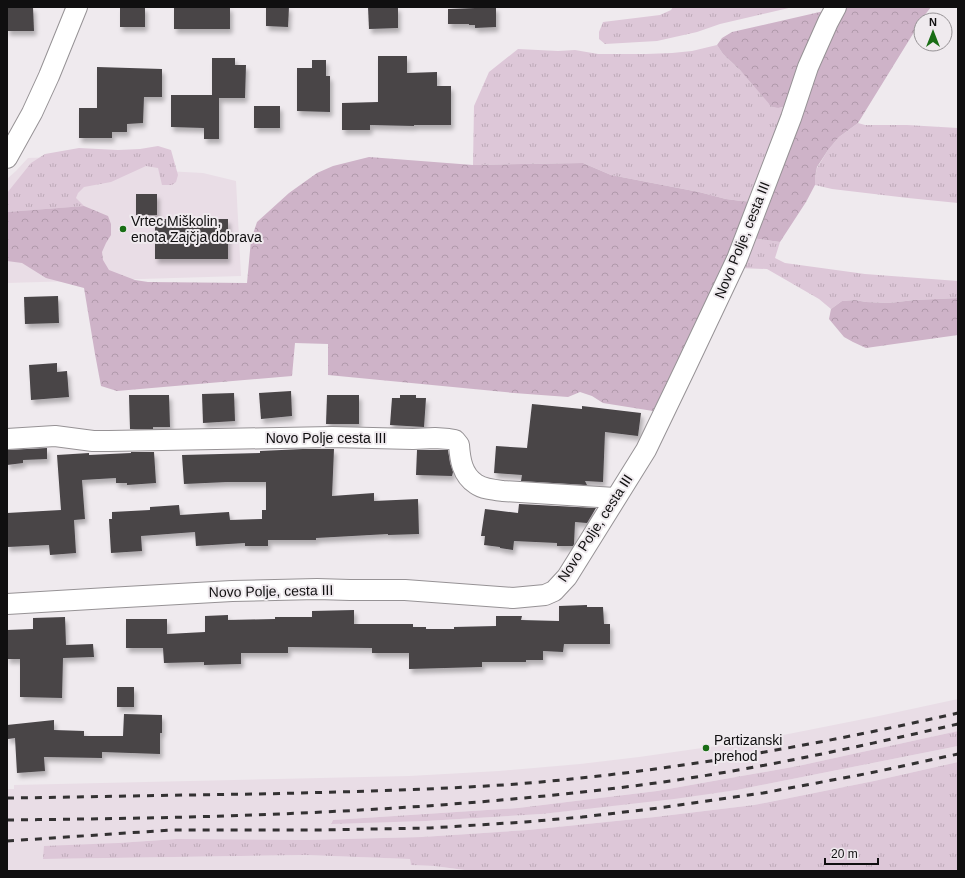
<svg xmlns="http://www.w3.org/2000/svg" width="965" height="878" font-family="Arial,sans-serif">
<defs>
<pattern id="grass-tufts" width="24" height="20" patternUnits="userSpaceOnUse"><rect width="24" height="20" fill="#ddc7d8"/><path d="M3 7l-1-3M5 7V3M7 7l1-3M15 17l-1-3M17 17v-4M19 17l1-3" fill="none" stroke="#bdaab8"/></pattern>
<pattern id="forest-crowns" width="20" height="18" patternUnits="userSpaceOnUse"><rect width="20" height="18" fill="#ceb3c8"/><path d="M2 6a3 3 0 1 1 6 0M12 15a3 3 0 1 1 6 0" fill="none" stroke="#b099ab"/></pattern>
<filter id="shadow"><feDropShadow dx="2.5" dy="4.5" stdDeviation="2" flood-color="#0004"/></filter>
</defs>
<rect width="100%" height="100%" fill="#efeaee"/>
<!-- built -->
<g fill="#e9dde6">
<polygon points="160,153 166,171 203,173 236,181 241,276 7,283 7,179 16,171 28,158"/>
<polygon points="958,699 958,731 798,766 657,791 518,808 333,820 331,823 426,821 542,814 737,790 958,746 958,762 874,781 754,805 655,817 528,830 422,837 306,840 176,839 118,843 44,859 305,855 410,859 411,865 434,866 472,871 7,871 7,789 14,789 14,785 409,776 499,771 580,764 639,757 758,740 879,716"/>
</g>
<!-- grass -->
<g fill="url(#grass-tufts)">
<polygon points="673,7 793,7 720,24 697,32 657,41 605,44 599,39 599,32 603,22 660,15 671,10"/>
<polygon points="717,45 723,54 740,70 778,108 784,107 784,118 749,202 726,199 699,192 611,175 583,163 473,165 474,106 489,72 518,49 558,51 575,50 598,54 646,54 672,53 692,51"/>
<polygon points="858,123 865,125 907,125 958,128 958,203 908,198 832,189 815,185 815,177 817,168 828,150 839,137"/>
<polygon points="158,146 171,150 178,175 176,182 172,185 162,185 158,168 146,166 111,182 84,187 78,193 76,198 84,206 7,212 7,193 31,163 45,154 79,148 118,150 140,149"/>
<polygon points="752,238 780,242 775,258 785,263 865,274 958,281 958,298 914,300 889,303 866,302 855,300 842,301 831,309 819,299 767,269 739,268"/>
<polygon points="958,731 958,746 737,790 674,799 542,814 426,821 331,824 333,820 518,808 657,791 798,766"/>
<polygon points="958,762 958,871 472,871 434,866 411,865 410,859 305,855 43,859 44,846 118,843 176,839 306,840 422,837 528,830 655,817 754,805 874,781"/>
</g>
<!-- forest -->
<g fill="url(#forest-crowns)">
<polygon points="846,7 931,7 924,16 858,123 839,137 828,150 817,167 815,177 815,185 806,202 780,242 752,238 814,77"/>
<polygon points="824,11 784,107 778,108 771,106 740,70 723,54 717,45 722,38 732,32"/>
<polygon points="369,157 473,165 583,163 611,175 699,192 726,199 749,202 723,268 653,411 603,403 592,396 580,392 568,397 514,393 328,375 328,344 295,343 292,376 117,391 101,386 95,354 84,288 46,278 22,263 7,261 7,212 84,206 108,216 111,224 111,235 106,243 102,252 103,260 109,270 135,280 148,282 247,283 251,240 257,222 289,193 317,173 333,166"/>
<polygon points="958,298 958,335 866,348 853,342 844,337 829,319 831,309 842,301 855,300 866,302 889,303 914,300"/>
</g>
<!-- building -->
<g fill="#484447" filter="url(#shadow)">
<polygon points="7,7 33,7 34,31 7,31"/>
<rect x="120" y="7" width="25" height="20"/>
<rect x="174" y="7" width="56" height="22"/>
<polygon points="266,7 289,7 288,27 266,26"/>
<polygon points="368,7 398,7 398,28 369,29"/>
<polygon points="475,7 496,7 496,27 475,28 475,25 469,25 469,24 448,24 448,9 475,8"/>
<polygon points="378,56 407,56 407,73 437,72 437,86 451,86 451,125 414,125 414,126 370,125 370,130 342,130 342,103 378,102"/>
<polygon points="212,58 235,58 235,65 246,65 245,98 219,98 219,139 204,139 204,128 171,127 171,95 212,95"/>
<polygon points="312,60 326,60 326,76 330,76 330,112 297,111 297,68 312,68"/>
<polygon points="97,67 162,69 162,97 144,97 143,123 127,124 127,132 112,132 112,138 79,138 79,108 97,108"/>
<rect x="254" y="106" width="26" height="22"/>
<rect x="136" y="194" width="21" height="21"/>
<rect x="155" y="219" width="73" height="40"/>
<polygon points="58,296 59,323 25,324 24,297"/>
<polygon points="57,363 57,372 67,371 69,397 31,400 29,365"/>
<polygon points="291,391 292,416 261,419 259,393"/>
<polygon points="234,393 235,421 203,423 202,394"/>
<polygon points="129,395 169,395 170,427 153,427 153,429 130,429"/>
<polygon points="327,395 359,395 359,424 326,424"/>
<polygon points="400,395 416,395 416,398 426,398 424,427 390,425 392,398 400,398"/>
<polygon points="532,404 582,409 582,406 641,413 638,436 605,432 603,482 585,481 587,485 521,481 522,475 494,473 496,446 527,448"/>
<polygon points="47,448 47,459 23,460 23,463 7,465 7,450"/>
<polygon points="303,449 334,449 332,496 374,493 374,501 418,499 419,534 388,535 388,534 316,538 316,540 268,540 268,546 245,546 245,543 196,546 195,532 141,536 142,551 111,553 109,519 112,519 112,512 150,510 150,507 179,505 180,515 229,512 230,520 262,519 262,510 266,510 266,482 227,482 184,484 182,455 260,453 260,451"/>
<polygon points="417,450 448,450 450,463 453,472 452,476 416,475"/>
<polygon points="131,452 154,452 156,483 127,485 127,483 116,483 116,478 82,480 85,519 74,520 76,553 50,555 49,545 7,547 7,513 61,510 57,455 89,453 89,455 131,453"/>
<polygon points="519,504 596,508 587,523 575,522 574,544 573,546 557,546 557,543 514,541 513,550 500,548 500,547 484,545 485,536 481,536 485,509 518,513"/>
<polygon points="587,605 587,607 603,607 604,624 610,624 610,644 564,644 563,652 543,651 543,660 526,660 526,662 482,662 482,667 409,669 409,653 372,653 372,648 288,647 288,653 241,653 241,664 204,665 204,662 164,663 163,648 126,648 126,619 167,619 167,634 205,632 205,616 228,615 228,620 275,619 275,617 312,617 312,611 354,610 354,624 413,624 413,627 426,627 426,629 454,629 454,627 496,626 496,616 522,616 521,620 559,621 559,606"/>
<polygon points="65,617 66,645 93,644 94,657 63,658 62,698 20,697 20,659 7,659 7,630 33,629 33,618"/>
<rect x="117" y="687" width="17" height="20"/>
<polygon points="124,714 162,715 162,733 160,733 160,754 102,752 102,758 44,757 45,771 17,773 15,738 8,739 7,725 54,720 54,730 84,731 84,736 123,736"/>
</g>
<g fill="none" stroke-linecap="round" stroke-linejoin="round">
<!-- minor casing -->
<g stroke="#969295" stroke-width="22">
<g id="minor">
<polyline points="7,158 32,113 49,76 77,7"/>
<path d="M7,439L55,436L93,441H109L332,437L413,439L435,438L449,439L455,440L459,445C460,459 462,475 476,484C483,489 494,490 503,491L615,498"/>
<polyline points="7,604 108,598 232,591 317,589 350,590 405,590 513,598 545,595 554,591 567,577 646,450 684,371 737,259 791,118 808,67 828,22 836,7"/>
</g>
</g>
<!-- minor -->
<use href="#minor" stroke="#fff" stroke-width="20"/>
<!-- rail -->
<g stroke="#333132" stroke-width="3" stroke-dasharray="7 7" stroke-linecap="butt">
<path d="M7,798C90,797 174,795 257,794C344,792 430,790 517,784C666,772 813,746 958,713"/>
<path d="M7,820C89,819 171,818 253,815C387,810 522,801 656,783C757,769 858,747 958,724"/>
<polyline points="7,841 172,830 321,830 430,828 525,822 582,817 659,808 763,793 870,773 958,754"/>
</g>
</g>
<!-- markers -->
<g fill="#196d15" stroke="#efeaee" stroke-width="1.5">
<circle cx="123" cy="229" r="4"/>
<circle cx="706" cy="748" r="4"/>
</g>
<g text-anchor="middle" stroke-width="4" stroke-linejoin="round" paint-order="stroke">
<!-- poi labels -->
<g font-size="14" fill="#100f10" stroke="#efeaee" text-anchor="start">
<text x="131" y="226">Vrtec Miškolin,<tspan x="131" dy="16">enota Zajčja dobrava</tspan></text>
<text x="714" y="745">Partizanski<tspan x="714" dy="16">prehod</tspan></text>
</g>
<!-- street labels -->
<g font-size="14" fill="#100f10" stroke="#efeaee">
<text transform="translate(742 240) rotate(-68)" y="5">Novo Polje, cesta III</text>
<text x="326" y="443">Novo Polje cesta III</text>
<text transform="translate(595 528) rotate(-57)" y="5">Novo Polje, cesta III</text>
<text transform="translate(271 591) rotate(-1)" y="5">Novo Polje, cesta III</text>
</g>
</g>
<!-- border -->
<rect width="965" height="878" fill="none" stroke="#100f10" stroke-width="16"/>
<!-- north arrow -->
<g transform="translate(933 32)"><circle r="19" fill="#efeaee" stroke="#969295"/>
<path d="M0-3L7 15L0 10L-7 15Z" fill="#196d15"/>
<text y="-6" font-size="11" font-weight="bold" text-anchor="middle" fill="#100f10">N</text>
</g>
<!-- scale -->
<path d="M825 858v6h53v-6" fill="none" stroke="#100f10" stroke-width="2"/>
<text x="831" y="858" font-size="12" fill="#100f10" stroke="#efeaee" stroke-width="3" paint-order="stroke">20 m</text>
</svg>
